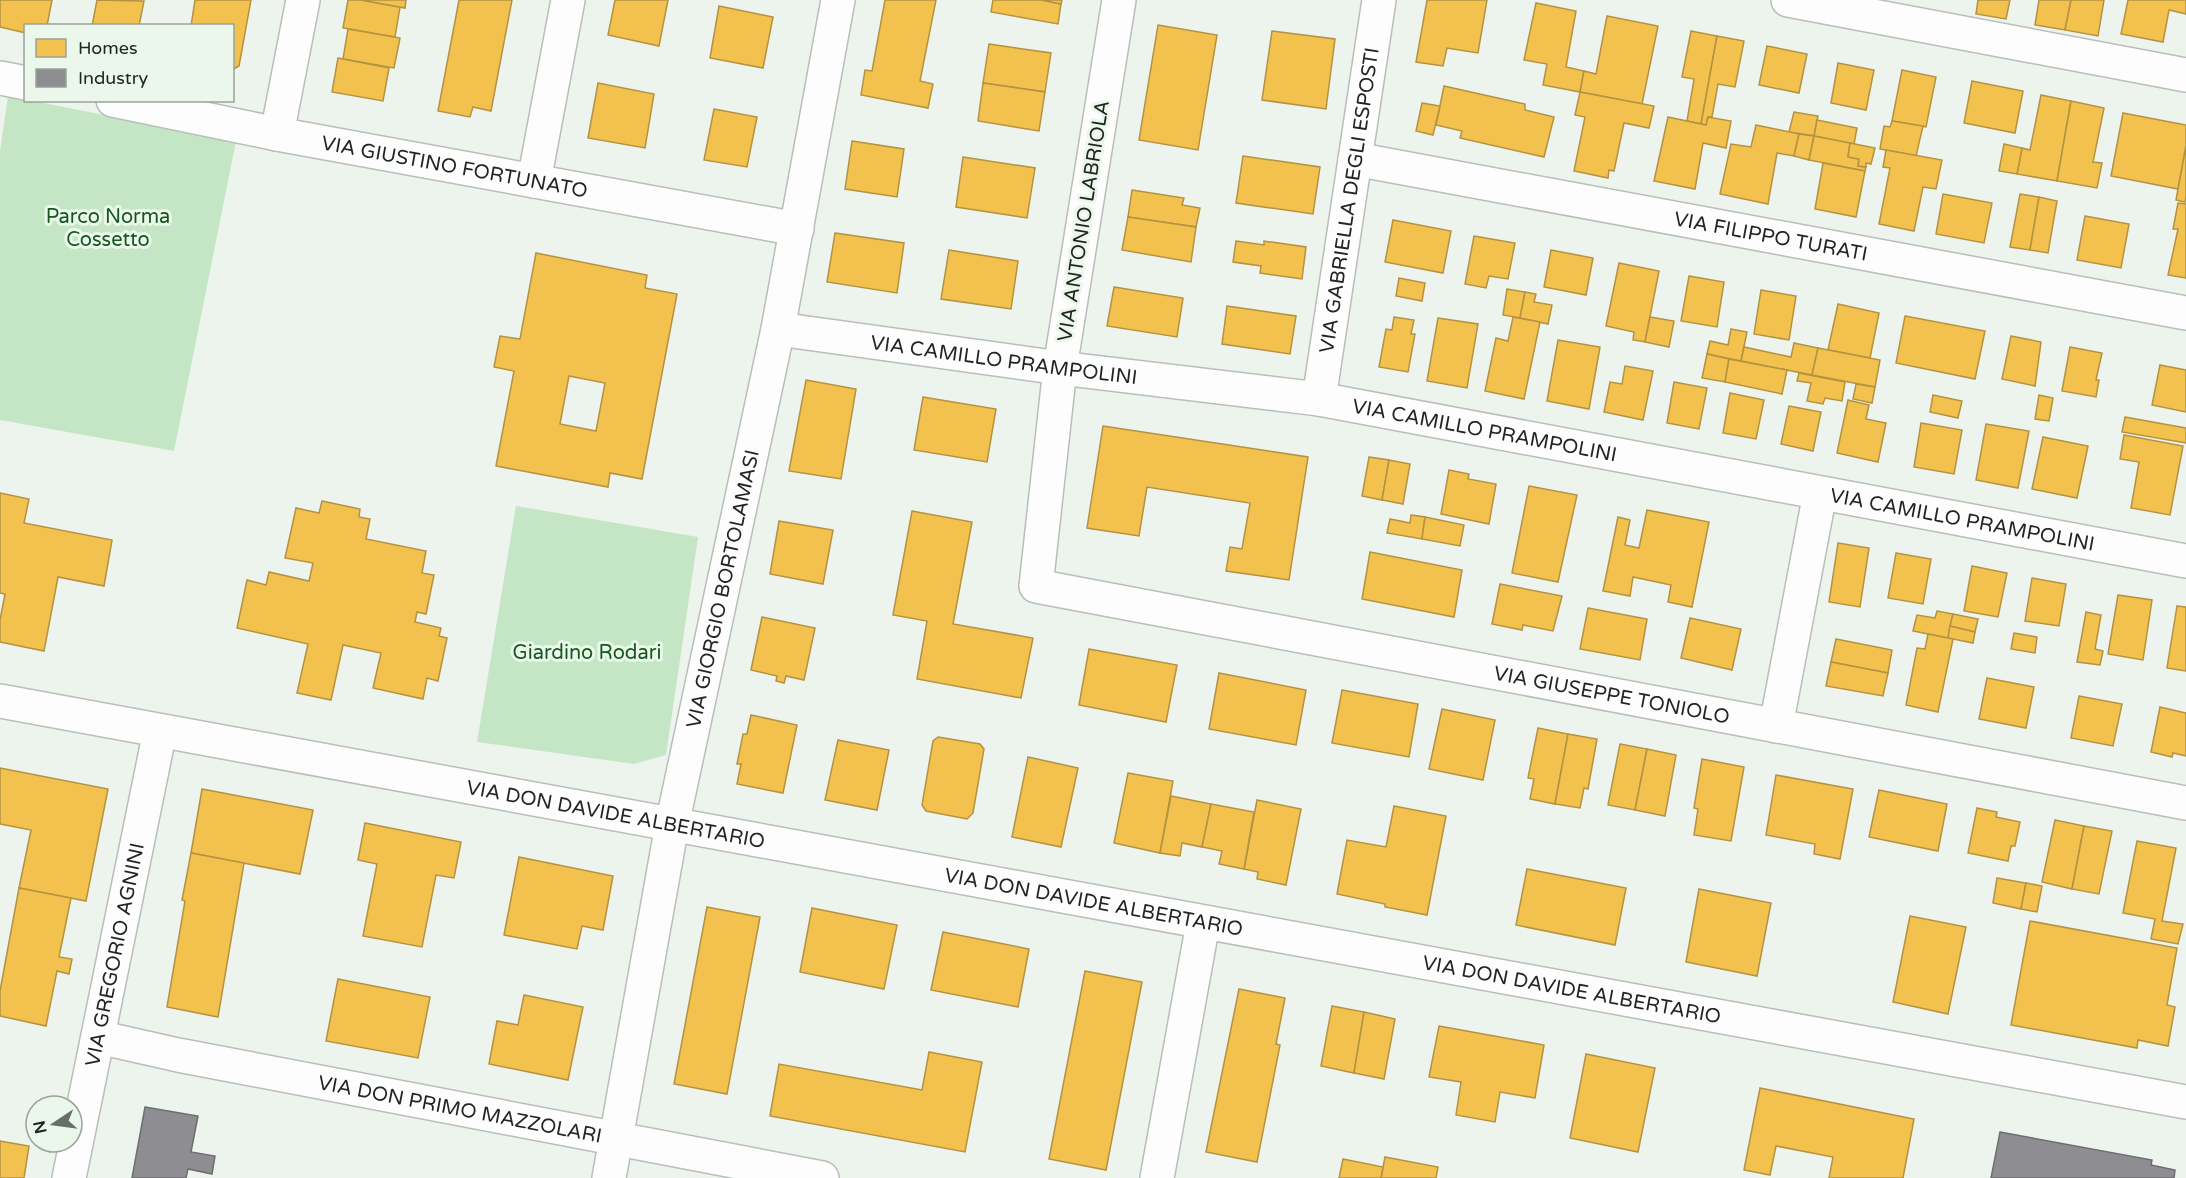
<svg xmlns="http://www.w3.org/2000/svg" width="2186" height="1178" font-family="'Varela Round',sans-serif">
<rect width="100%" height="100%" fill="#edf4ed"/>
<!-- green -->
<g fill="#c4e6c5">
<polygon points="8,96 236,141 174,451 0,420 0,151"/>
<polygon points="516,506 698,537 666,755 634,764 477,742"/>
</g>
<!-- homes -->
<g fill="#f2c14e" stroke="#b49241" stroke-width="1.5" fill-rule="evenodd">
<polygon points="0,0 52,0 47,26 26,26 26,33 0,27"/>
<polygon points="97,0 144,1 139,26 92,26"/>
<polygon points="195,0 251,0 239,66 232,70 232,26 191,26"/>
<polygon points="348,0 361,0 400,7 395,37 343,28"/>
<polygon points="361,0 406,0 405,8"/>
<polygon points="459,0 512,0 491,111 473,107 470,117 438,111"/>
<polygon points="615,0 668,0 659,46 608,35"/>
<polygon points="885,0 936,0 920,81 933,84 928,108 861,95 865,70 872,71"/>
<polygon points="993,0 1042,0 1061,4 1058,24 991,12"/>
<polygon points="1042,0 1062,0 1061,4"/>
<polygon points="1427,0 1487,0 1478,53 1447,48 1443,66 1416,62"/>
<polygon points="1978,0 2010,0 2006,19 1976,14"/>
<polygon points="2039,0 2071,0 2065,30 2035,25"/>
<polygon points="2071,0 2104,0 2098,36 2065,30"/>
<polygon points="2128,0 2186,0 2186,14 2169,10 2163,42 2121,34"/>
<polygon points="1536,3 1576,11 1566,67 1584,71 1580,92 1543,85 1547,64 1524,60"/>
<polygon points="719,6 773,17 763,68 710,58"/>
<polygon points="1607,16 1658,26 1642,104 1580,92 1584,71 1596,74"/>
<polygon points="1158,25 1217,35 1198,150 1139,140"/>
<polygon points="348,29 400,38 394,68 343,59"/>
<polygon points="1272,31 1335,39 1326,109 1262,100"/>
<polygon points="1691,31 1717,36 1701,124 1687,121 1694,79 1682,77"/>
<polygon points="1717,36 1744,41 1735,87 1718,84 1712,117 1708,117 1706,125 1701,124"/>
<polygon points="989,44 1051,53 1045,92 983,83"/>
<polygon points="1767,46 1807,54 1799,93 1759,85"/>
<polygon points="338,58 389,68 383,101 332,92"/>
<polygon points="1838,63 1874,70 1866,110 1831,103"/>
<polygon points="1902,70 1936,77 1926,127 1892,121"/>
<polygon points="1972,81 2023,91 2015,133 1964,123"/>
<polygon points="598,83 654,94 645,148 588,138"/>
<polygon points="983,83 1045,92 1039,131 978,121"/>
<polygon points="1444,86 1525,104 1525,110 1554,117 1544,157 1460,138 1462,131 1436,125"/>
<polygon points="1580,92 1654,106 1649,128 1624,123 1614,171 1609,170 1608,178 1574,171 1585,117 1575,115"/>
<polygon points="2041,95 2071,101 2057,181 2017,174 2022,148 2030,150"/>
<polygon points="2071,101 2104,108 2093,162 2102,163 2097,188 2057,181"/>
<polygon points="1422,103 1440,106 1433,135 1416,131"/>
<polygon points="714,109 757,117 747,167 704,160"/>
<polygon points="1794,112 1818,116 1814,136 1789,132"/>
<polygon points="2123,113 2186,125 2186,146 2178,189 2111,176"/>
<polygon points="1668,117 1706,125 1708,117 1731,121 1726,148 1703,143 1695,189 1654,181"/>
<polygon points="1817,120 1857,128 1854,144 1814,136"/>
<polygon points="1892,121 1923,126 1916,156 1880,149 1884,126 1890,127"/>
<polygon points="1756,125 1799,134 1794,156 1777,153 1768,204 1720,194 1731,144 1751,147"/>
<polygon points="1799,134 1814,136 1809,160 1794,156"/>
<polygon points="1814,136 1850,143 1848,157 1859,159 1858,166 1866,167 1865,171 1809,160"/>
<polygon points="852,141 904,149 897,197 845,189"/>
<polygon points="1850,143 1875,148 1871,164 1866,163 1866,167 1858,166 1859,159 1848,157"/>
<polygon points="2004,144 2022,148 2017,174 1999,171"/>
<polygon points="2186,146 2186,196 2185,202 2176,200"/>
<polygon points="1886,150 1942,160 1936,189 1923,187 1914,231 1879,224 1890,168 1883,167"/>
<polygon points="1243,156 1320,167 1313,214 1236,203"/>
<polygon points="963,157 1035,168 1027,218 956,207"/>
<polygon points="1823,163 1865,171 1856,217 1815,209"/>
<polygon points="1132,190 1184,198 1182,205 1200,208 1196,227 1128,217"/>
<polygon points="1943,194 1992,203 1984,243 1936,234"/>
<polygon points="2020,194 2039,197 2030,250 2010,247"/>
<polygon points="2039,197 2057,201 2048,253 2030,250"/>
<polygon points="2178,203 2186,204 2186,278 2168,275 2178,229 2173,229"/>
<polygon points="2085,216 2129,224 2121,268 2077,260"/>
<polygon points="1128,217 1196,227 1191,262 1122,250"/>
<polygon points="1393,220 1451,231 1443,273 1385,262"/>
<polygon points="835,233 904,243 897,293 827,282"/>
<polygon points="1474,236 1515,243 1508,279 1489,276 1486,288 1465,284"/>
<polygon points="1236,241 1264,245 1264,241 1306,247 1302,279 1260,273 1261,266 1233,262"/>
<polygon points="949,250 1018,261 1011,309 941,299"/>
<polygon points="1551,250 1593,258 1586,295 1544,287"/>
<path d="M536,253L647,275L645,288L677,294L642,479L610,473L608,487L496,466L514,371L494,367L500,336L520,339ZM569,376L605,383L596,431L560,424Z"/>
<polygon points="1619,263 1659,271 1645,342 1633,340 1634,332 1606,326"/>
<polygon points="1689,276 1724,282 1717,327 1681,321"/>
<polygon points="1399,278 1425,283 1422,301 1396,296"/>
<polygon points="1114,287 1183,298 1177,337 1107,326"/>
<polygon points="1507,289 1525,292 1520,318 1503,315"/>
<polygon points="1761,290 1796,296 1789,340 1754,334"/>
<polygon points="1525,292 1536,294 1534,302 1552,305 1548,324 1520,318"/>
<polygon points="1838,304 1879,313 1870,358 1828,350"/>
<polygon points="1227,306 1296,316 1290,354 1222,344"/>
<polygon points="1905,316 1985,331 1975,379 1896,363"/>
<polygon points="1394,317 1414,320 1411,334 1415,334 1408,372 1379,367 1386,329 1392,330"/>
<polygon points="1513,317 1540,322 1524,399 1485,391 1496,338 1508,341"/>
<polygon points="1650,317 1674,321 1669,347 1645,342"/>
<polygon points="1438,318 1478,324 1467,388 1427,381"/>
<polygon points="1731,329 1747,332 1741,361 1707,354 1710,341 1728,345"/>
<polygon points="2011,336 2041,342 2035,386 2002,379"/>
<polygon points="1558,340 1600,347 1589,409 1547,401"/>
<polygon points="1794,343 1818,348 1812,375 1741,361 1744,347 1791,357"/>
<polygon points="2070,347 2102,353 2096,380 2099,380 2096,397 2062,391"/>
<polygon points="1818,348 1880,360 1875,387 1812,375"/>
<polygon points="1707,354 1729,359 1725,382 1702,378"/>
<polygon points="1729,359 1787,370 1782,394 1725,382"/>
<polygon points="2160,365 2186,370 2186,412 2152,405"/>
<polygon points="1625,366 1653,371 1643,420 1604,412 1610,382 1622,384"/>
<polygon points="1799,373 1845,382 1842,401 1825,398 1823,404 1807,401 1811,383 1797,381"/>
<polygon points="806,380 856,389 841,479 789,471"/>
<polygon points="1674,382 1707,388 1699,429 1667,423"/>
<polygon points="1856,384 1875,387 1872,403 1853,399"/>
<polygon points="1730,393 1764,400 1756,439 1723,433"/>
<polygon points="1933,395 1962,401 1958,418 1930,412"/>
<polygon points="2039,395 2053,398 2049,421 2035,419"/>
<polygon points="923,397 996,409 987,462 914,450"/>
<polygon points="1848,400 1869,405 1866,419 1886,423 1878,462 1837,453"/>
<polygon points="1789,406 1821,412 1813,451 1781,444"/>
<polygon points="2125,417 2186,428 2186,443 2122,432"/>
<polygon points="1921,423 1962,430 1954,474 1914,467"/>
<polygon points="1986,424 2029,431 2018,488 1976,480"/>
<polygon points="1103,426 1308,457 1289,580 1226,571 1230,547 1242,549 1250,503 1147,487 1139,536 1087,528"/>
<polygon points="2124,435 2183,446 2170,515 2131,508 2139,462 2120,459"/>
<polygon points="2043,437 2088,446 2077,498 2032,489"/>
<polygon points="1369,457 1389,460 1382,500 1362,496"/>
<polygon points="1389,460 1410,464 1403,504 1382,500"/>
<polygon points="1449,470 1469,474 1468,479 1496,484 1489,524 1441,514"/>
<polygon points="1529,486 1577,495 1558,582 1512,573"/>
<polygon points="0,493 29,499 24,523 112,540 104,586 58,577 44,651 0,642 0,620 5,594 0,593"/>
<polygon points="322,501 360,509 359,517 370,519 366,539 426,551 422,573 434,575 426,614 417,612 415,622 441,628 439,636 447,638 438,681 427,678 423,699 373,688 381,653 343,645 331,700 297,693 308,644 237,628 247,580 266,585 269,572 309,581 313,563 285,558 296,508 319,513"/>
<polygon points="1647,510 1709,522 1692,607 1668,602 1671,585 1633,577 1630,596 1603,591 1618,517 1630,520 1625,545 1639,548"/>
<polygon points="912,511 972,522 953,624 1033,638 1021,698 917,679 927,621 893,615"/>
<polygon points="1411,515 1425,517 1422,539 1387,533 1390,519 1410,523"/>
<polygon points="1425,517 1464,525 1460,546 1422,539"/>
<polygon points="779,521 833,530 823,584 770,574"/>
<polygon points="1838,543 1869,548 1860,607 1829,602"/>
<polygon points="1370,552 1462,570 1454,617 1362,599"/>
<polygon points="1896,553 1931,559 1923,604 1888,598"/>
<polygon points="1972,566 2007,573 1998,617 1964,611"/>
<polygon points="2032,578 2066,584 2059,626 2025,621"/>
<polygon points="1500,584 1562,596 1553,631 1523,625 1522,630 1492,624"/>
<polygon points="2118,595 2152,600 2143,660 2108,654"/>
<polygon points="2177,606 2186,607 2186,671 2167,668"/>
<polygon points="1588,608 1647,619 1640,660 1580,649"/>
<polygon points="1937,611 1953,614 1948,638 1913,631 1917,615 1935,618"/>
<polygon points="2086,612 2101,615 2095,649 2103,651 2100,665 2077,662"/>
<polygon points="1953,614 1978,619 1975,632 1950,626"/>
<polygon points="762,617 815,628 804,680 786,676 784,683 776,681 777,676 751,670"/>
<polygon points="1690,618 1741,629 1732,670 1681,658"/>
<polygon points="1950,626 1975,632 1973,643 1948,638"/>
<polygon points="2014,633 2037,637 2035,653 2011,649"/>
<polygon points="1928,634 1953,639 1938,712 1906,705 1917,648 1925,649"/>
<polygon points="1836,639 1892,650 1888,673 1831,662"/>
<polygon points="1089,649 1177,665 1166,722 1079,705"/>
<polygon points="1831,662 1888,673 1883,696 1826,686"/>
<polygon points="1219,673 1306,690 1296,745 1209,729"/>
<polygon points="1987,678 2034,687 2026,728 1979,719"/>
<polygon points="1342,690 1418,704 1409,757 1332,743"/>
<polygon points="2079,696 2122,704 2113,746 2071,738"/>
<polygon points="2160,707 2186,713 2186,756 2173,753 2172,757 2151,752"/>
<polygon points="1442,709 1495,720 1483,780 1429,769"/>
<polygon points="751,715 797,725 783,793 737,784 741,764 737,764 743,734 747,734"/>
<polygon points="1538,728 1568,734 1555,804 1530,799 1534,779 1528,778"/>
<polygon points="1568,734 1597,739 1588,789 1584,788 1580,808 1555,804"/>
<polygon points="938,737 980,744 984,749 973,813 967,819 926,811 922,805 933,741"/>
<polygon points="838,740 889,750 877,810 825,800"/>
<polygon points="1620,744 1647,749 1635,810 1608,805"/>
<polygon points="1647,749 1676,755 1665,816 1635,810"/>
<polygon points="1028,757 1078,768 1061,847 1012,837"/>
<polygon points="1702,759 1744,767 1731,841 1694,835 1698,809 1694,808"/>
<polygon points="0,768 108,789 86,901 19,888 31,830 0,824"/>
<polygon points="1128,773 1173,781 1160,853 1114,843"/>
<polygon points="1776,775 1853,789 1840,859 1814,854 1815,844 1766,835"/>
<polygon points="202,789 313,810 300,874 191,853"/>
<polygon points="1879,790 1947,804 1938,851 1869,837"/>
<polygon points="1171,796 1211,804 1202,847 1182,843 1180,856 1160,853"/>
<polygon points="1257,800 1301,809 1286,885 1257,879 1258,872 1244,869"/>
<polygon points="1211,804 1254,812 1244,869 1219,864 1222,851 1202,847"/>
<polygon points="1394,806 1446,816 1427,915 1385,907 1385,904 1337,894 1347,840 1386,847"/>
<polygon points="1977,808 1997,812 1996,817 2020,822 2015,846 2011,846 2008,861 1968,853"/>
<polygon points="2055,820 2084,826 2072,889 2042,882"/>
<polygon points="365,823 461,842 454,878 436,875 422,947 363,936 377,864 358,860"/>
<polygon points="2084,826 2112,831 2099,894 2072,889"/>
<polygon points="2137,841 2176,848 2162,921 2183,924 2178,944 2151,939 2155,919 2123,913"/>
<polygon points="191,853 244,863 218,1017 167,1007 185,901 182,900"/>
<polygon points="519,857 613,876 603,930 582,926 577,949 504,935"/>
<polygon points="1527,869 1626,888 1615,945 1516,925"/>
<polygon points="1997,878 2026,883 2021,909 1993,903"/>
<polygon points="2026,883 2042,886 2037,912 2021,909"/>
<polygon points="19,888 71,898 59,957 72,959 69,974 57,971 46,1026 0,1016 0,991"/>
<polygon points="1699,889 1771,903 1757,976 1686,962"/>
<polygon points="707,907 760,917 727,1094 674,1084"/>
<polygon points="812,908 897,925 884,989 800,972"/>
<polygon points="1910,916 1966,927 1948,1014 1893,1002"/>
<polygon points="2030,921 2177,948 2167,1005 2175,1007 2168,1046 2138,1040 2137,1048 2011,1025"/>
<polygon points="943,932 1029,949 1018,1007 931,990"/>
<polygon points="1085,971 1142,982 1106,1170 1049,1159"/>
<polygon points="338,979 430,997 418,1058 326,1041"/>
<polygon points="1239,989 1285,998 1276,1044 1280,1045 1257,1162 1206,1152"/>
<polygon points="524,995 583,1007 568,1080 489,1064 497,1021 518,1025"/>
<polygon points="1332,1006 1364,1012 1354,1073 1321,1066"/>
<polygon points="1364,1012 1395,1019 1384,1079 1354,1073"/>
<polygon points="1439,1026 1544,1045 1535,1098 1500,1092 1495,1122 1456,1115 1461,1082 1429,1077"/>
<polygon points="929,1052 982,1062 965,1152 770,1116 779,1064 922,1090"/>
<polygon points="1586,1054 1655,1068 1638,1152 1570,1138"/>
<polygon points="1760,1088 1914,1119 1903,1178 1829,1178 1833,1157 1776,1146 1770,1175 1744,1170"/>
<polygon points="0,1141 29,1146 24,1178 0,1178"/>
<polygon points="1385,1157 1438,1167 1436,1178 1381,1178"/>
<polygon points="1343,1159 1383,1167 1381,1178 1339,1178"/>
</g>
<!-- industry -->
<g fill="#8d8d92" stroke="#6d6e70" stroke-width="1.5">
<polygon points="145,1107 198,1116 191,1152 215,1156 212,1174 188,1169 186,1178 132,1178"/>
<polygon points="2000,1132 2152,1160 2151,1165 2175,1170 2174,1178 1991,1178"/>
</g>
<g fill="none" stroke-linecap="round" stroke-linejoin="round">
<!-- street casing -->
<g stroke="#b9beb9" stroke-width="36">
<g id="street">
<path id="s1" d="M1119,0L1060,368L1036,586L2186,803"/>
<polyline points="1788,0 2186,75"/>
<polyline points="0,78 26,83"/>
<path id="s2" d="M113,100L277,134L797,229"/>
<polyline points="277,134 303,0"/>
<path id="s3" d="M1355,159L2186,313"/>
<polyline points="534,181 568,0"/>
<path id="s4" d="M778,329L1060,368L1319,399L2186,561"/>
<path id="s5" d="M1319,399L1379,0"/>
<path id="s6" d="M0,701L2186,1102"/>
<polyline points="1776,726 1820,493"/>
<path id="s7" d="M98,1037L178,1055L822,1178"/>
<path id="s8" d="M69,1178L160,731"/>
<path id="s9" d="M609,1178L672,825L778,329L838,0"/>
<polyline points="1157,1178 1203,923"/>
</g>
</g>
<!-- street -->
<use href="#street" stroke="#fcfdfc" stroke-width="33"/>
</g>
<g text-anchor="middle" stroke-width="6" stroke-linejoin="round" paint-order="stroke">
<!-- street labels -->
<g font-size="20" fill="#222622" stroke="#eaf7ea">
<text dy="7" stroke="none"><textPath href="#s2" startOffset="348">VIA GIUSTINO FORTUNATO</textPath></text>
<text dy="7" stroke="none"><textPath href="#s5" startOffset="201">VIA GABRIELLA DEGLI ESPOSTI</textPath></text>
<text transform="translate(1083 221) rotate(-81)" y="7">VIA ANTONIO LABRIOLA</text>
<text dy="7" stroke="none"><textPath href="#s3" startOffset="423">VIA FILIPPO TURATI</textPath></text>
<text dy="7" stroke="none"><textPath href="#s4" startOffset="228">VIA CAMILLO PRAMPOLINI</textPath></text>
<text dy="7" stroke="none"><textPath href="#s4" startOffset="714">VIA CAMILLO PRAMPOLINI</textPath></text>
<text dy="7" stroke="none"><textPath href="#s4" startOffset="1200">VIA CAMILLO PRAMPOLINI</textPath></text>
<text dy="7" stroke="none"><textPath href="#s9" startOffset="600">VIA GIORGIO BORTOLAMASI</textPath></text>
<text dy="7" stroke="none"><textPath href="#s1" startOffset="1178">VIA GIUSEPPE TONIOLO</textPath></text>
<text dy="7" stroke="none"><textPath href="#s6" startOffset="626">VIA DON DAVIDE ALBERTARIO</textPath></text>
<text dy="7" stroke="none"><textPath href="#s6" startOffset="1112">VIA DON DAVIDE ALBERTARIO</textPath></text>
<text dy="7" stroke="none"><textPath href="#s8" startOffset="228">VIA GREGORIO AGNINI</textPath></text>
<text dy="7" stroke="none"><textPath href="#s6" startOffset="1598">VIA DON DAVIDE ALBERTARIO</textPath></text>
<text dy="7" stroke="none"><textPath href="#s7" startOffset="369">VIA DON PRIMO MAZZOLARI</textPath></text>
</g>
<!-- park labels -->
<g font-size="20" fill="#155820" stroke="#eaf7ea">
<text x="108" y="223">Parco Norma<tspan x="108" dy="23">Cossetto</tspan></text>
<text x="587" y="659">Giardino Rodari</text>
</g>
</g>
<!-- legend -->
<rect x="24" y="24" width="210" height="78" fill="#eaf7ea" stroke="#9aa39a" stroke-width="1.5"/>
<rect x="36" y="39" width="30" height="18" fill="#f2c14e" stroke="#9aa39a" stroke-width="1.5"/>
<text x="78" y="54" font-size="18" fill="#222622">Homes</text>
<rect x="36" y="69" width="30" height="18" fill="#8d8d92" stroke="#9aa39a" stroke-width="1.5"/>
<text x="78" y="84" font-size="18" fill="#222622">Industry</text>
<!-- north arrow -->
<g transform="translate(54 1124) rotate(257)"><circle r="28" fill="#eaf7ea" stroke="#9aa39a" stroke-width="1.5"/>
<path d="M0-4.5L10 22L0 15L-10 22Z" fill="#696e69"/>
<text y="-9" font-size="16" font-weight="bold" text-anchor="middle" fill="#222622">N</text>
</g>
</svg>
